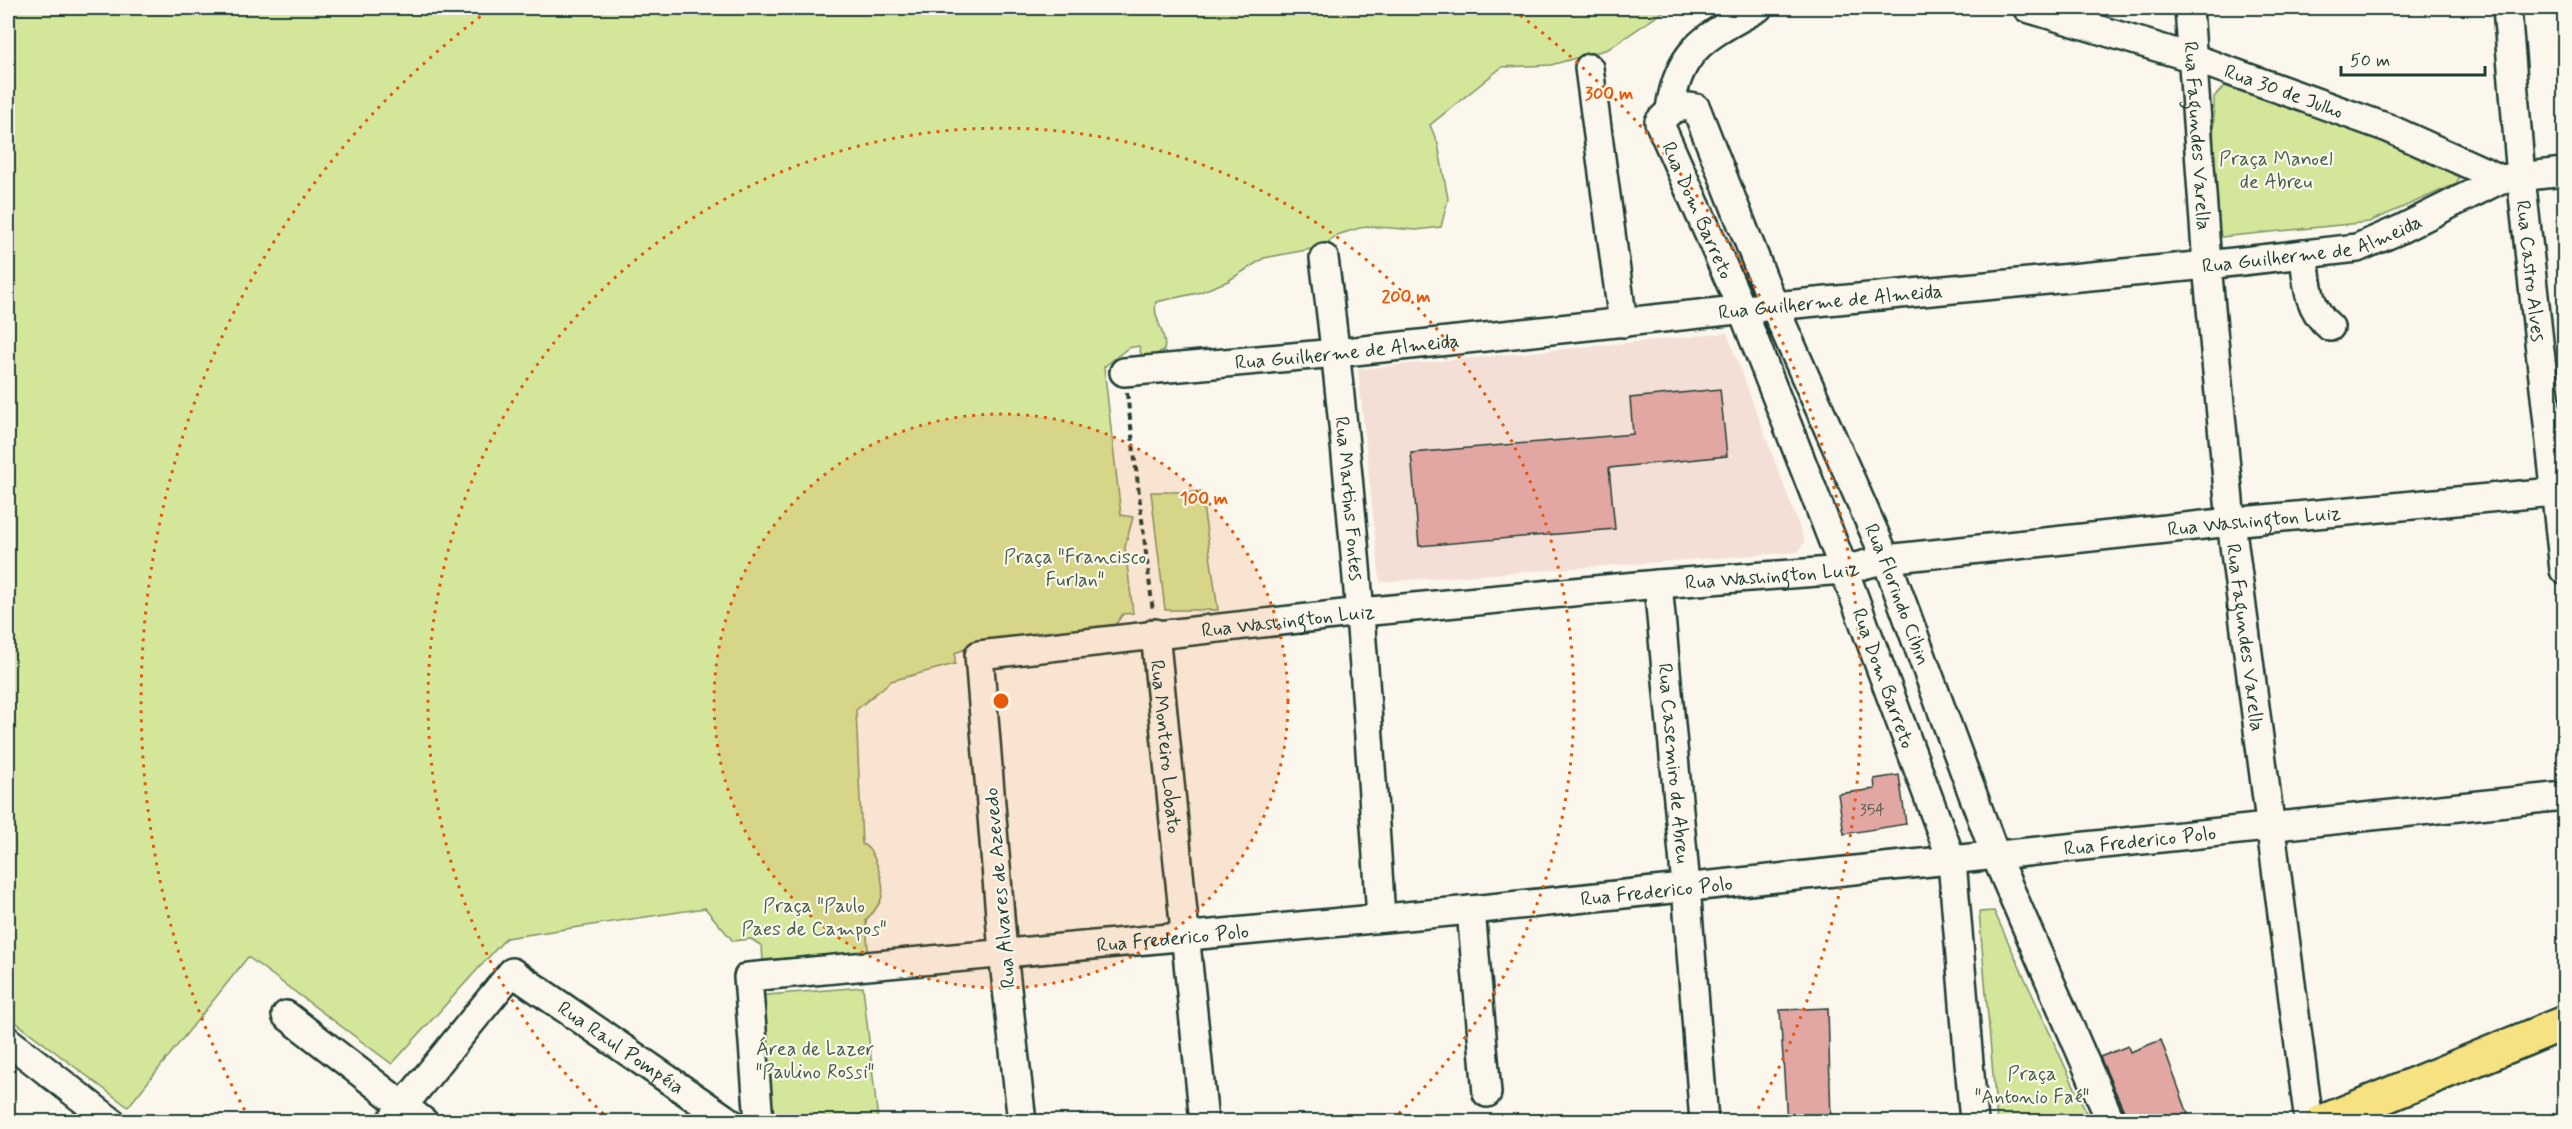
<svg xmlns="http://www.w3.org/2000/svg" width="2572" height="1129" font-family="Mynerve,sans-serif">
<rect width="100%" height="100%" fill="#fbf7ec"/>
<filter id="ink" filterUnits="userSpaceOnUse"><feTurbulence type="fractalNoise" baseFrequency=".0167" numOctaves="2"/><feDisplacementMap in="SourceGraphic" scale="12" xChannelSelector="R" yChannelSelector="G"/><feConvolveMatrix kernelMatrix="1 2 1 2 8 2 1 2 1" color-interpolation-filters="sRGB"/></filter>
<g filter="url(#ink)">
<!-- built -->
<polygon fill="#f4dfd6" points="1727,333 1805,542 1798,552 1380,582 1358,369"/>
<!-- green -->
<g fill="#d4e69a" stroke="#7a9267" stroke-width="1.5">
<path d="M8,8H1669L1608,49L1551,65L1502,67L1430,125L1438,144L1448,199L1441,227L1416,230L1366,226L1337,235L1322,247L1264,258L1228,281L1198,293L1156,302C1152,319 1168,334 1164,350L1147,360L1142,358L1139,346L1128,348L1104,367L1121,515L1133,517L1125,547L1133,613L1123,614L1107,636L975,645L955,653V664L891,681L856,710L862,844C875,849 885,884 882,896C880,906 872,913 866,920L868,950L810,959L798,957L763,960L762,946L751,939L733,941L705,908L506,938L392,1064L248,957L128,1107L14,1021L8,1025Z"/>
<polygon points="2224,86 2464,168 2456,184 2369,222 2212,238 2214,97"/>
<polygon points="1151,492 1201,492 1218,610 1165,610"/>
<polygon points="1994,911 2090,1121 1997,1121 1979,912"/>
<polygon points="863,987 878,1121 763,1121 754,996"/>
</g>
<!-- building -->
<g fill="#e2a7a2" stroke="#1f3d34" stroke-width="1.5">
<polygon points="1720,389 1727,456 1609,468 1615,529 1419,546 1411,453 1633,434 1630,398"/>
<polygon points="1899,775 1906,824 1844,834 1838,794 1875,789 1874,779"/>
<polygon points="1828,1008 1831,1122 1787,1122 1780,1010"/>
<polygon points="2161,1040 2191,1122 2129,1122 2100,1057 2128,1046 2130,1052"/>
</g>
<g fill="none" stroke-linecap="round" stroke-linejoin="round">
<!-- minor casing -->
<g stroke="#1f3d34" stroke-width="32">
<g id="minor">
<path id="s1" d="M2027,8L2193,58L2388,128L2501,179"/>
<path id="s2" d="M2189,8L2207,265L2231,522L2309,1122"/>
<path id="s3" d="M2507,8L2521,177L2564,570"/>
<polyline points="1589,68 1623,323"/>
<path d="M1670,109C1679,47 1708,36 1758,8"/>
<path d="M2304,254C2307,282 2307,308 2330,327"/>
<path id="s4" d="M1324,258C1352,477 1367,697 1381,918"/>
<path id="s5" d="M1124,372L1336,353L1774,306L2207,265L2357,248L2399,230L2501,179L2564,172"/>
<path id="s6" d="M1658,584L1686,886L1704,1122"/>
<path id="s7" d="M1155,633L1204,1122"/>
<polyline points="1471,910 1487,1093"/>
<polyline points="286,1015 424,1122"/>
<polyline points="8,1041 112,1122"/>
<path id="s8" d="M390,1122L512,972L730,1122"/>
<path id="s9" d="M759,1122L748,977L1471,910L2564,796"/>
<path id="s10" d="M1022,1122L1003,953L979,655L1361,612L1658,584L1844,570L1886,559L2231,522L2564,491"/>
<path id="s11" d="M1974,1122L1952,861L1844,570L1742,309L1659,122C1671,109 1678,104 1696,108L1774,306L1886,559L1996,857L2111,1122"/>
</g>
</g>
<!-- major casing -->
<g stroke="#1f3d34" stroke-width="38">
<polyline id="major" points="2322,1122 2564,1023"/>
</g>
<!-- path -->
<polyline stroke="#1f3d34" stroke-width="4" stroke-dasharray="6 4.5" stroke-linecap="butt" points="1127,393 1153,612"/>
<!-- minor -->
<use href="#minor" stroke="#fbf7ec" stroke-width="27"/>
<!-- major -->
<use href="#major" stroke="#f7e281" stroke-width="33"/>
</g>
</g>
<!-- distance rings -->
<circle cx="1001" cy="701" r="287" fill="#e8590c" fill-opacity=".12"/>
<g fill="none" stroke="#e8590c" stroke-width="3" stroke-dasharray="3 6">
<circle cx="1001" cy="701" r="287"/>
<path d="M610 1120A573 573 0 1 1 1392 1120"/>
<path d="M249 1118A860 860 0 0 1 489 10M1513 10A860 860 0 0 1 1753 1118"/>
</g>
<g text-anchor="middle" stroke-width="4.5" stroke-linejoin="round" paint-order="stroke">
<!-- number labels -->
<g font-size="16" fill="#505850">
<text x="1872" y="815">354</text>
</g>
<!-- street labels -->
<g font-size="20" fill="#1f3d34" stroke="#fbf7ec">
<text dy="7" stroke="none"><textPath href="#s1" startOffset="270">Rua 30 de Julho</textPath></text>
<text dy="7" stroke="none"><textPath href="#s2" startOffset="128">Rua Fagundes Varella</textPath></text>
<text transform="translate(1698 210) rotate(66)" y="7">Rua Dom Barreto</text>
<text dy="7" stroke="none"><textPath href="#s5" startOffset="1196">Rua Guilherme de Almeida</textPath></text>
<text dy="7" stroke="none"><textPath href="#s3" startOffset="264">Rua Castro Alves</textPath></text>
<text dy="7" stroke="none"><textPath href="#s5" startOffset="710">Rua Guilherme de Almeida</textPath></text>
<text dy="7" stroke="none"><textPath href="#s5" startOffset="224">Rua Guilherme de Almeida</textPath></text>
<text dy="7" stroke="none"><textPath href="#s4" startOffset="242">Rua Martins Fontes</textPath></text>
<text dy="7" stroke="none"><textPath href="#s10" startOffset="1752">Rua Washington Luiz</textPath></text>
<text dy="7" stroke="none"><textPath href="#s10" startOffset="1266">Rua Washington Luiz</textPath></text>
<text dy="7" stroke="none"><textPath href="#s11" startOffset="1626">Rua Florindo Cibin</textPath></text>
<text dy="7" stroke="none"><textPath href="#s10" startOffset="780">Rua Washington Luiz</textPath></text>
<text dy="7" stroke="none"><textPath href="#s2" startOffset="632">Rua Fagundes Varella</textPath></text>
<text transform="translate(1884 678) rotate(70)" y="7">Rua Dom Barreto</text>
<text dy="7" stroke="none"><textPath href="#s7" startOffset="114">Rua Monteiro Lobato</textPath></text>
<text dy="7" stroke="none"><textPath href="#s6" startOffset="180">Rua Casemiro de Abreu</textPath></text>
<text dy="7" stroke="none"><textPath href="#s9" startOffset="1544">Rua Frederico Polo</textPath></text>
<text transform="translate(999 888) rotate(-95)" y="7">Rua Alvares de Azevedo</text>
<text dy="7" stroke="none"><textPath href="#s9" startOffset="1058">Rua Frederico Polo</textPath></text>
<text dy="7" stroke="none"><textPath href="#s9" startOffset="572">Rua Frederico Polo</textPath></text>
<text dy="7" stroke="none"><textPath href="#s8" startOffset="326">Rua Raul Pompéia</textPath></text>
</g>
<!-- park labels -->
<g font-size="20" fill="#435f48" stroke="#fbf7ec">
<text x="2276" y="165">Praça Manoel<tspan x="2276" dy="23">de Abreu</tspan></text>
<text x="1075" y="563">Praça "Francisco<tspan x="1075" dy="23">Furlan"</tspan></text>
<text x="814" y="912">Praça "Paulo<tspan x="814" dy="23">Paes de Campos"</tspan></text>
<text x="815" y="1055">Área de Lazer<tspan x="815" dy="23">"Paulino Rossi"</tspan></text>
<text x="2032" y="1080">Praça<tspan x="2032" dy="23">"Antonio Faé"</tspan></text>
</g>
</g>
<circle cx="1001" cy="701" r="9" fill="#e8590c" stroke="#fbf7ec" stroke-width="3"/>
<g font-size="18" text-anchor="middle" font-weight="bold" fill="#e8590c" stroke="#fbf7ec" stroke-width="4.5" stroke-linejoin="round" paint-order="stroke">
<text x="1609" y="99">300 m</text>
<text x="1406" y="302">200 m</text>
<text x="1204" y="504">100 m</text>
</g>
<!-- margin -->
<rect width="2572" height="1129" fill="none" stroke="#fbf7ec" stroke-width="30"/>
<rect x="15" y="15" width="2542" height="1099" fill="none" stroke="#1f3d34" stroke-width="2" filter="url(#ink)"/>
<!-- scale -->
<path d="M2341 66v9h144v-9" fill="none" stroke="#1f3d34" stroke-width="3"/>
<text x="2350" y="66" font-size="18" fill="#1f3d34" stroke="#fbf7ec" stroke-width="4.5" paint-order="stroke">50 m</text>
</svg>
